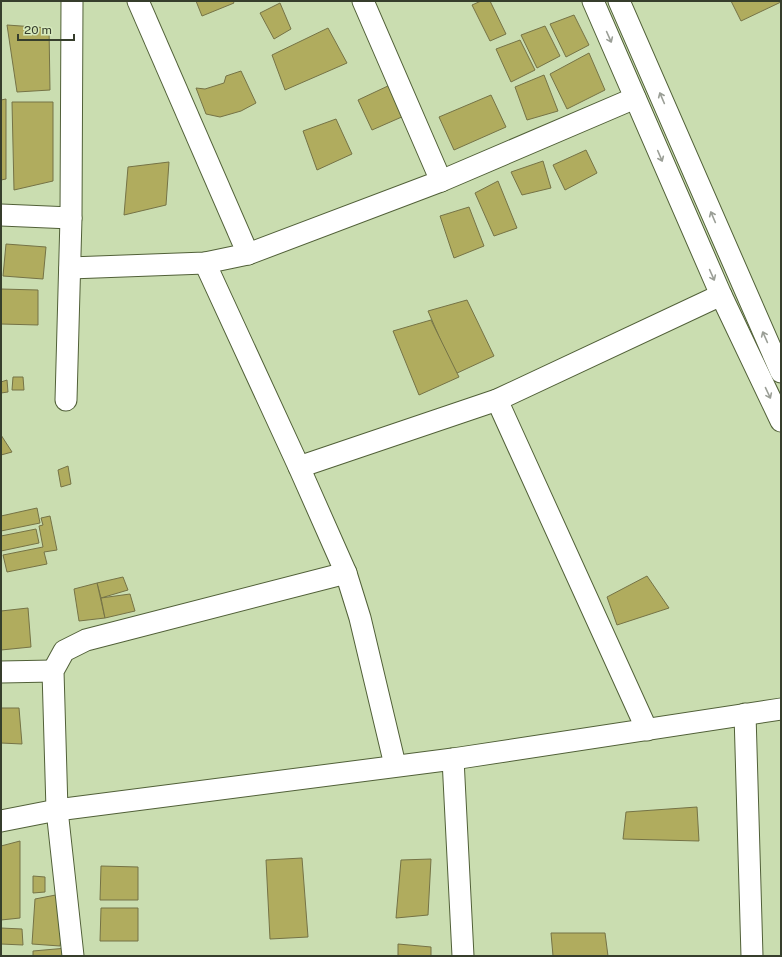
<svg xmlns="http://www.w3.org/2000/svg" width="782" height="957" font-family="'Public Sans',sans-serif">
<rect width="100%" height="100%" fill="#caddb0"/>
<!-- building -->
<g fill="#b0ac5e" stroke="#757346">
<polygon points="196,1 233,1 234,3 202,16"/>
<polygon points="481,1 490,1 506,34 490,41 472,5"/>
<polygon points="731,1 781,1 781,2 741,21"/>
<polygon points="280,3 291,29 274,39 260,13"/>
<polygon points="574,15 589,45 566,57 550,24"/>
<polygon points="7,25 49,28 50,90 17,92"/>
<polygon points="545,26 560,56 537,68 521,35"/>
<polygon points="328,28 347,63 285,90 272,55"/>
<polygon points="520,40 535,70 511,82 496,49"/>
<polygon points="589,53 605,90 567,109 550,74"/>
<polygon points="241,71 256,103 241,111 220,117 206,114 196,88 205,89 224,83 226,76"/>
<polygon points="544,75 558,111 527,120 515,87"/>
<polygon points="390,85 404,116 372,130 358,100"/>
<polygon points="491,95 506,127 454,150 439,117"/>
<polygon points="6,99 6,179 1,180 1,100"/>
<polygon points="12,102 53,102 53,181 14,190"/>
<polygon points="336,119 352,154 317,170 303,131"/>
<polygon points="586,150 597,173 565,190 553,165"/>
<polygon points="543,161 551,188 522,195 511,172"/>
<polygon points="169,162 166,205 124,215 128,167"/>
<polygon points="498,181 517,228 494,236 475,193"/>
<polygon points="469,207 484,246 454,258 440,216"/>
<polygon points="6,244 46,247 43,279 3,276"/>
<polygon points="1,289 38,290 38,325 1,324"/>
<polygon points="467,300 494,356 455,374 428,311"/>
<polygon points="431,320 459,377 419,395 393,331"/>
<polygon points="13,377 23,377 24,390 12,390"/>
<polygon points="7,380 8,392 1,393 1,382"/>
<polygon points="1,435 12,452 1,455"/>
<polygon points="68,466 71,484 61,487 58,470"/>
<polygon points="37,508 40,523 1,531 1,516"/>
<polygon points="50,516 57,550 44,552 47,564 7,572 3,555 43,547 39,526 43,525 41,518"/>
<polygon points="36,529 39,543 1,551 1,536"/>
<polygon points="647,576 669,608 617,625 607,597"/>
<polygon points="123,577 128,590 101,598 97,583"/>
<polygon points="97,583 105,618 79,621 74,589"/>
<polygon points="130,594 135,611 105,618 101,598"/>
<polygon points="28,608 31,647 1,650 1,611"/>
<polygon points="1,708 19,708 22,744 1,743"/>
<polygon points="697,807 699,841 623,839 626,812"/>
<polygon points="20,841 20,918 1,920 1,846"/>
<polygon points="302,858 308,937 270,939 266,860"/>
<polygon points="431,859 428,915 396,918 401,860"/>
<polygon points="101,866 138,867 138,900 100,900"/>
<polygon points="33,876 45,877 45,892 33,893"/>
<polygon points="66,893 60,946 32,944 35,899"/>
<polygon points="101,908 138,908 138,941 100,941"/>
<polygon points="1,928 22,929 23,945 1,944"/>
<polygon points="551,933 605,933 608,956 553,956"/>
<polygon points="398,944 431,947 431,956 398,956"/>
<polygon points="67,948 67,956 33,956 33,951"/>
</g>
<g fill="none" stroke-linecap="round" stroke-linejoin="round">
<!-- minor casing -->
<g stroke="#516038" stroke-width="23">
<g id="minor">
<polyline points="138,1 248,254"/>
<polyline points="363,1 441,181"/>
<polyline points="593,1 721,295 781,421"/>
<polyline points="619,1 781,372"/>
<polyline points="1,215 71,218"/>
<polyline points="205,263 299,467 346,573 360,618 395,765"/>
<polyline points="70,268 205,263 248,254 441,181 635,98"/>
<polyline points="66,400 71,218 72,1"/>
<polyline points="497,400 647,730"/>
<polyline points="299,467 497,400 721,295"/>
<polyline points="1,672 53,671"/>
<polyline points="745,714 752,956"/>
<polyline points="453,759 463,956"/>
<polyline points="1,821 57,810 453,759 781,709"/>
<polyline points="73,956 57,810 53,671 64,651 86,640 346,573"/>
</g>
</g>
<!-- minor -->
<use href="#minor" stroke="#fff" stroke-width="21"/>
</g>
<!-- one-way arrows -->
<defs><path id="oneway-shaft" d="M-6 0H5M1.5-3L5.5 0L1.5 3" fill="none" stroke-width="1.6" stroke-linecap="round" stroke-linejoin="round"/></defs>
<g stroke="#9a9e96">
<use href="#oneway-shaft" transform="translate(609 37) rotate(66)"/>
<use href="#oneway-shaft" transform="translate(662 98) rotate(-113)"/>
<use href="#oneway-shaft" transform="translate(660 156) rotate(67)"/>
<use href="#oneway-shaft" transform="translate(713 217) rotate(-113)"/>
<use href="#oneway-shaft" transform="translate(712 275) rotate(66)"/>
<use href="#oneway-shaft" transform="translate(765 337) rotate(-114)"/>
<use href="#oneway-shaft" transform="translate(768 393) rotate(65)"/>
</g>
<!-- border -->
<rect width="782" height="957" fill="none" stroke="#363e2c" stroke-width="4"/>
<!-- scale -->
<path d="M18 34v6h56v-6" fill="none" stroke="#363e2c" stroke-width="2"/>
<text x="24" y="34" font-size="12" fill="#363e2c" stroke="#d7eabd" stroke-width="3" paint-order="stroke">20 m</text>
</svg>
